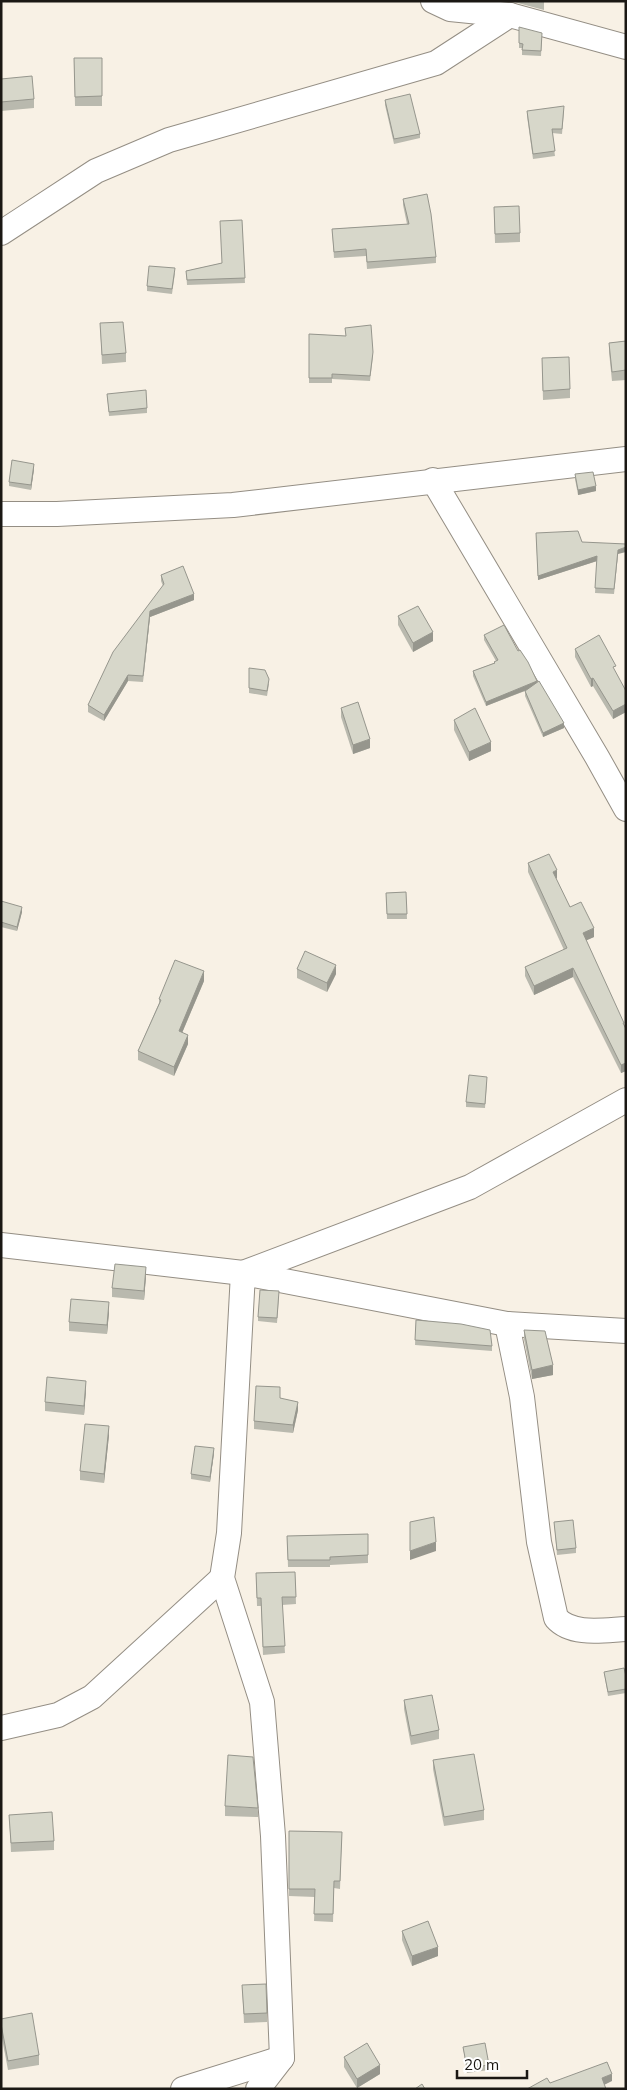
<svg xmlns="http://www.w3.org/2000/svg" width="627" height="2090" font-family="Mulish,sans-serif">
<rect width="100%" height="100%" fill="#f8f1e5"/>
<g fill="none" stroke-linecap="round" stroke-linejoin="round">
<!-- street casing -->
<g stroke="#948e84" stroke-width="26">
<g id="street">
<polyline points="433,1 450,9 510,15 626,47"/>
<polyline points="1,233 96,171 169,140 436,63 510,15"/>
<polyline points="433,480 597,757 626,809"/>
<polyline points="1,514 57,514 233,505 626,459"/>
<polyline points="1,1245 243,1273 507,1324 626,1331"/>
<path d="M507,1324L522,1397L539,1542L556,1618C572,1636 604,1630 626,1629"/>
<polyline points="1,1728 58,1715 92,1697 222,1578"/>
<polyline points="183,2089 282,2058"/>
<polyline points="258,2089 282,2058 273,1836 262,1702 222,1578 229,1533 243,1273 470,1187 626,1100"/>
</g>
</g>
<!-- street -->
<use href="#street" stroke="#fff" stroke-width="24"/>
</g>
<!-- wall -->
<g fill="#b9b9ae">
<polygon points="509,1 544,1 544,10 514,2"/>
<polygon points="519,27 542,38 541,56 522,55 522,48 519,48"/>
<polygon points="74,58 102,58 102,106 75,106"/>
<polygon points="1,79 34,99 34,108 1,111"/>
<polygon points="385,100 420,134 420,138 394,144 385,105"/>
<polygon points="527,111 564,111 562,134 552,133 555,156 533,159 527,116"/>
<polygon points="403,199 436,257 436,263 367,269 366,256 334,258 332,229 407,224 403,205"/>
<polygon points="494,207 520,233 520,242 495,243"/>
<polygon points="242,220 245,283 187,285 186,271 222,263"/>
<polygon points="175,273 172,294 147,291 147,286"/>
<polygon points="100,323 126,353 126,362 102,364"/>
<polygon points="345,328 373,356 370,381 332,379 332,383 309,383 309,334 346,336"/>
<polygon points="626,341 626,380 612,381 609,352 609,343"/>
<polygon points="542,358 570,389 570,398 543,400"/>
<polygon points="107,394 147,408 147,413 109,416"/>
<polygon points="34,469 31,490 9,486 9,482"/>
<polygon points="575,474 596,491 578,495 575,479"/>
<polygon points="536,533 582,542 618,554 614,594 595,593 597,561 538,580"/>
<polygon points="161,575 194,600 150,617 143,682 128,681 104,721 88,712 88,705 163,586 161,581"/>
<polygon points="398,616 433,641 413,652 398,625"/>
<polygon points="484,635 518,651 537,681 564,728 543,737 525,696 525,691 486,706 473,676 473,671 494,663 494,662 496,661 484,640"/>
<polygon points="575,649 616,673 626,691 626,712 613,719 593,686 591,687 575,657"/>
<polygon points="249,668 269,684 267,696 249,693"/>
<polygon points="341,708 370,748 353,754 341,717"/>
<polygon points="454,720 491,751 469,761 454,730"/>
<polygon points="528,863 557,878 556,879 570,907 594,937 586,940 626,1029 626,1071 621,1073 573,977 534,995 525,976 525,967 564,950 528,872"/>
<polygon points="406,892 407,919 387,919 386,893"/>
<polygon points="1,901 22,912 17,931 1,927"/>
<polygon points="297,969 336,974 327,992 297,978"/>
<polygon points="204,981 182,1033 188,1044 174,1076 138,1060 138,1051 159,1003 159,999"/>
<polygon points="487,1082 485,1108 466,1107 466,1102"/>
<polygon points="146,1276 144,1300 112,1297 112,1288"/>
<polygon points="279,1296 277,1323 258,1321 258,1317"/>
<polygon points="109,1312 107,1334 69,1331 69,1322"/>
<polygon points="416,1320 492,1346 492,1351 415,1345"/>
<polygon points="524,1330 553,1375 532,1379 524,1339"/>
<polygon points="86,1390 84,1415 45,1411 45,1402"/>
<polygon points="280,1398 298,1410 293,1433 254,1429 254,1421"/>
<polygon points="109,1435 104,1483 80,1480 80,1471"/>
<polygon points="214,1453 210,1482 191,1479 191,1474"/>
<polygon points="554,1522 576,1548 576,1553 557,1555"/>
<polygon points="368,1534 368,1563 330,1565 330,1567 288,1567 287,1536"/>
<polygon points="295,1572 296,1604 282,1605 285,1653 263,1655 261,1606 257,1606 256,1573"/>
<polygon points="604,1672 626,1676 626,1693 608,1696"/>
<polygon points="404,1700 439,1730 439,1739 411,1745 404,1709"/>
<polygon points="433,1760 484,1810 484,1820 444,1826 433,1769"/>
<polygon points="225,1806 258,1808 258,1817 225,1816"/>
<polygon points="9,1815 54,1841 54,1850 11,1852"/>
<polygon points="289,1831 342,1832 340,1889 334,1888 333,1922 314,1921 315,1897 289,1896"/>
<polygon points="402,1931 438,1956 412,1966 402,1940"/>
<polygon points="242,1985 267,2013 267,2022 244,2023"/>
<polygon points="1,2019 39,2055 39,2065 8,2070 1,2033"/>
<polygon points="463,2047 489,2065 489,2070 467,2073"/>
<polygon points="344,2057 380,2074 357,2088 344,2067"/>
</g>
<!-- shaded-wall -->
<g fill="#96968d">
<polygon points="34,464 34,469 31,490 31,485"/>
<polygon points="596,486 596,491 578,495 578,490"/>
<polygon points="626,547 626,552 618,554 614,594 618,550"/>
<polygon points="597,556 597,561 538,580 538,576"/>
<polygon points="194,594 194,600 150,617 143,682 150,611"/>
<polygon points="433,632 433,641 413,652 413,643"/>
<polygon points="128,675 128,681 104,721 104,715"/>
<polygon points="593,678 593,686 591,687 591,679"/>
<polygon points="537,681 537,686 486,706 486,702"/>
<polygon points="626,704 626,712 613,719 613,711"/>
<polygon points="564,723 564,728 543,737 543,733"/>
<polygon points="370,739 370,748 353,754 353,745"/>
<polygon points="491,742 491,751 469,761 469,752"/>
<polygon points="557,870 557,878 553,880 553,872"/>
<polygon points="22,907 22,912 17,931 17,927"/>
<polygon points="594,928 594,937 583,942 583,933"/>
<polygon points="336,965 336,974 327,992 327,983"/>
<polygon points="573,968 573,977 534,995 534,986"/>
<polygon points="204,971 204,981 179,1040 179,1031"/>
<polygon points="188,1035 188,1044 174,1076 174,1067"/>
<polygon points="626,1063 626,1071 621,1073 621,1065"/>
<polygon points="146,1267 146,1276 144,1300 144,1291"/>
<polygon points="109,1302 109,1312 107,1334 107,1325"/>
<polygon points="553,1365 553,1375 532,1379 532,1370"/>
<polygon points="86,1381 86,1390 84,1415 84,1406"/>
<polygon points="298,1402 298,1410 293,1433 293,1425"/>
<polygon points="109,1426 109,1435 104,1483 104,1474"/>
<polygon points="214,1448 214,1453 210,1482 210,1477"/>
<polygon points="436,1542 436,1551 410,1560 410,1551"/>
<polygon points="438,1947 438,1956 412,1966 412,1956"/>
<polygon points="380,2065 380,2074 357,2088 357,2079"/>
<polygon points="612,2074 612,2081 602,2086 602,2078"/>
</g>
<!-- building -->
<g fill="#d7d7ca" stroke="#96968d">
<polygon points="519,27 542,33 541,51 522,50 523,44 519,43"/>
<polygon points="74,58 102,58 102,96 75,97"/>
<polygon points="32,76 34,99 1,102 1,79"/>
<polygon points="410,94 420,134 394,139 385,100"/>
<polygon points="564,106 562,129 552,129 555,151 533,154 527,111"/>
<polygon points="427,194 431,214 436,257 367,262 366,249 334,252 332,229 409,224 403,199"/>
<polygon points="519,206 520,233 495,234 494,207"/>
<polygon points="242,220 245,278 187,280 186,271 222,263 220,221"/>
<polygon points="149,266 175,268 172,289 147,286"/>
<polygon points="123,322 126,353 102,355 100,323"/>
<polygon points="371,325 373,352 370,376 332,374 332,378 309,378 309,334 346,336 345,328"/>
<polygon points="626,341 626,370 612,372 609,343"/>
<polygon points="569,357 570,389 543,391 542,358"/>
<polygon points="146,390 147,408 109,412 107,394"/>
<polygon points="12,460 34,464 31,485 9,482"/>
<polygon points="593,472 596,486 578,490 575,474"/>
<polygon points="578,531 582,542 626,544 626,547 618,550 614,589 595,588 597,556 538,576 536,533"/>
<polygon points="183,566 194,594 150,611 143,676 128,675 104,715 88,705 113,652 164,584 161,575"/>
<polygon points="418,606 433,632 413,643 398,616"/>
<polygon points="504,625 518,651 520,650 528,662 537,681 486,702 473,671 495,663 494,662 498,660 484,635"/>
<polygon points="599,635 616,666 613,667 626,691 626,704 613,711 593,678 591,679 575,649"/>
<polygon points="249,668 265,670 269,679 267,691 249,688"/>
<polygon points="539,681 564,723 543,733 525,691"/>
<polygon points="358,702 370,739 353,745 341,708"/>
<polygon points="475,708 491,742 469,752 454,720"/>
<polygon points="549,854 557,870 553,872 570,907 581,902 594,928 583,933 624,1023 623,1023 626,1029 626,1063 621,1065 573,968 534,986 525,967 567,948 528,863"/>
<polygon points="406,892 407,914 387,914 386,893"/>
<polygon points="1,901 22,907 17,927 1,922"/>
<polygon points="305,951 336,965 327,983 297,969"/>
<polygon points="175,960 204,971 179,1031 188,1035 174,1067 138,1051 161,1000 159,999"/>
<polygon points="469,1075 487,1077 485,1104 466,1102"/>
<polygon points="115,1264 146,1267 144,1291 112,1288"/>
<polygon points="260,1290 279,1291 277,1318 258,1317"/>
<polygon points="71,1299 109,1302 107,1325 69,1322"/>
<polygon points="416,1320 461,1324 490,1330 492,1346 415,1340"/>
<polygon points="524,1330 545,1331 553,1365 532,1370"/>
<polygon points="47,1377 86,1381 84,1406 45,1402"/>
<polygon points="256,1386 280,1387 280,1398 298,1402 293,1425 254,1421"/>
<polygon points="85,1424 109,1426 104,1474 80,1471"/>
<polygon points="195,1446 214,1448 210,1477 191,1474"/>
<polygon points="434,1517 436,1542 410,1551 410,1522"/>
<polygon points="573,1520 576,1548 557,1550 554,1522"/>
<polygon points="368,1534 368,1555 330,1557 330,1560 288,1560 287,1536"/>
<polygon points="295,1572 296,1597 282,1597 285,1646 263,1647 261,1598 257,1598 256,1573"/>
<polygon points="624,1668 626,1676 626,1689 608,1692 604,1672"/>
<polygon points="432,1695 439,1730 411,1736 404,1700"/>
<polygon points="474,1754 484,1810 444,1817 433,1760"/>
<polygon points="228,1755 253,1757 258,1808 225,1806"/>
<polygon points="52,1812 54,1841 11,1843 9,1815"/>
<polygon points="289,1831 342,1832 340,1881 334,1881 333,1914 314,1914 315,1889 289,1889"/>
<polygon points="428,1921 438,1947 412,1956 402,1931"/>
<polygon points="266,1984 267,2013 244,2014 242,1985"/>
<polygon points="32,2013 39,2055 8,2061 1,2024 1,2019"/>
<polygon points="367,2043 380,2065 357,2079 344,2057"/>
<polygon points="485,2043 489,2065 467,2068 463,2047"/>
<polygon points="607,2062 612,2074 602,2078 606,2089 527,2089 547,2078 550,2083"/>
<polygon points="422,2084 425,2089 415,2089"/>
</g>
<!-- border -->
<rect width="627" height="2090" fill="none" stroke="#1b1814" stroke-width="5"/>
<!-- scale -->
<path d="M457 2070v8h70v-8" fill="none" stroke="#1b1814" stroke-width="2.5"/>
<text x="464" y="2070" font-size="15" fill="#1b1814" stroke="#ffffff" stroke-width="4" paint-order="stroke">20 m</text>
</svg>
